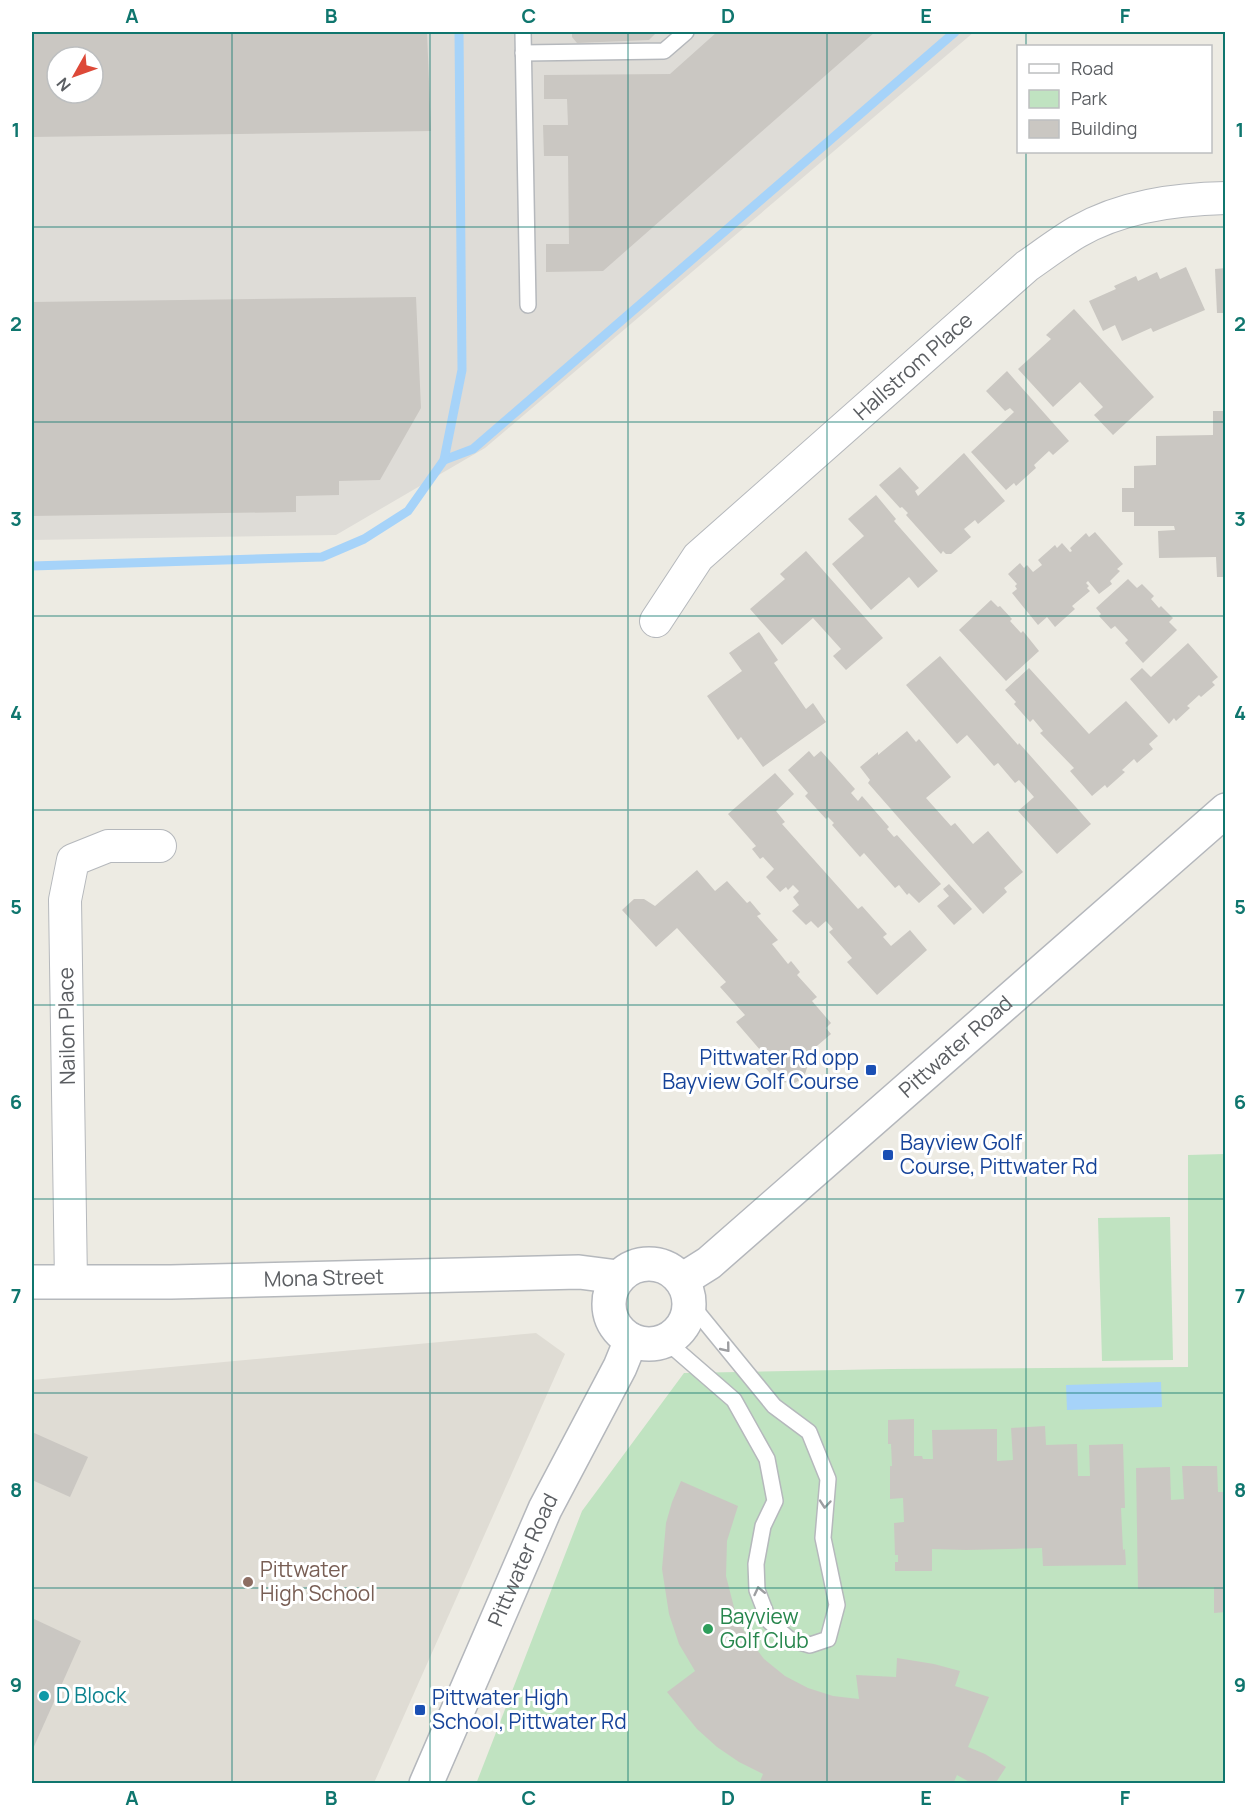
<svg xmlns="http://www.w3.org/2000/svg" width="1257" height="1815" font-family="Manrope,sans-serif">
<rect width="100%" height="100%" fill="#edebe3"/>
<!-- industrial -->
<path fill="#dedcd7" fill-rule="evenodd" d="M32,32H974L485,448L336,535L32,540ZM57,57H93V93H57Z"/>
<!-- education -->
<polygon fill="#dfdcd4" points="536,1333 565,1354 374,1783 32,1784 32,1380"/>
<!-- green -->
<g fill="#c0e3c1">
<polygon points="1225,1154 1225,1783 476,1784 582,1511 684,1373 891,1369 1188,1367 1188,1155"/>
<polygon points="1170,1217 1173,1360 1102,1361 1098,1218"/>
</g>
<!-- water -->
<polygon fill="#a6d3f9" points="1161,1382 1162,1407 1067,1410 1066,1385"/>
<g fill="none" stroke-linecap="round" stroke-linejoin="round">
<!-- stream -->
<g stroke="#a6d3f9" stroke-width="9">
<polyline points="444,460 473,449 955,32"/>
<polyline points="32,566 322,557 364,539 408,511 444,460 462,370 459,32"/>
</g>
</g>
<!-- building -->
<g fill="#cac7c2" fill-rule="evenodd">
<path d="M32,32H427L431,131L32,137ZM57,57H93V93H57Z"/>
<polygon points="572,32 657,32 649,40 577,43 572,37"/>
<polygon points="717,32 875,32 603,271 546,272 546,244 569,244 568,156 544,156 543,125 568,125 567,99 544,99 544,75 670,74"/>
<polygon points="1186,267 1205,310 1153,332 1151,328 1122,341 1115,325 1103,331 1089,301 1116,289 1114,286 1136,276 1138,281 1157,272 1160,279"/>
<polygon points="1226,268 1226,313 1217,313 1215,269"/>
<polygon points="416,297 421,408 380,480 339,481 339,495 296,496 296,512 32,516 32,302"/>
<polygon points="1074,309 1154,397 1113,435 1094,415 1103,407 1080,382 1053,407 1018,369 1051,339 1046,335"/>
<polygon points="1007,371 1069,441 1053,455 1049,451 1034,465 1036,468 1016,486 1014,483 1006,490 971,452 1014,412 1010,408 1005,411 986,391"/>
<polygon points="1213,411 1226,411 1226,577 1217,577 1216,557 1159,558 1158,531 1175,530 1174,526 1134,526 1134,512 1122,512 1122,488 1134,488 1134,466 1156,465 1156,436 1213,435"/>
<polygon points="964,453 1005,501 978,524 975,520 964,529 971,537 951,554 946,554 943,551 941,554 906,515 908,513 902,507 900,508 879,485 900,467 919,488 915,491 918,496"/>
<polygon points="876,495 896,519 894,521 938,571 918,588 909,577 871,610 832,564 864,536 848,519"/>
<polygon points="1095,532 1123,564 1117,569 1120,571 1110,581 1112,584 1099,594 1088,581 1086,583 1089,586 1087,588 1090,591 1072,606 1075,609 1055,627 1047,617 1038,625 1012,593 1017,589 1015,586 1017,584 1008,574 1020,563 1024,568 1027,565 1033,572 1042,565 1038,560 1055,545 1057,548 1062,543 1070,552 1072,551 1070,548 1086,533 1089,537"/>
<polygon points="806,551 883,638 846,670 833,656 841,649 813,618 782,645 750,609 785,579 780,574"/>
<polygon points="1128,579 1137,588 1142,584 1154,596 1151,599 1159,608 1161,606 1173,618 1169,622 1177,630 1143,663 1125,643 1128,640 1115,626 1111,629 1099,616 1101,614 1096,608"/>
<polygon points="991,600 998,607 1000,606 1012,619 1010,621 1021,633 1023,631 1039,651 1006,681 959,630"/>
<polygon points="759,632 778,660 774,663 806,709 813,703 826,722 763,767 741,737 738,740 707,696 742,671 729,653"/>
<polygon points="1188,643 1218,677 1212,682 1215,685 1201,697 1199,695 1187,706 1190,708 1176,721 1174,718 1169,724 1130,679 1142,668 1151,677"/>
<polygon points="940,656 1018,745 1019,743 1091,824 1057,854 1018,811 1034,797 1019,780 1015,783 998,763 994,766 967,735 957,744 906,685"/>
<polygon points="1029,668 1089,734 1126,701 1158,736 1149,744 1153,749 1137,763 1134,759 1122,770 1125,772 1107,788 1105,785 1092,796 1070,771 1074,768 1040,733 1043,731 1033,719 1030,722 1014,704 1016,702 1005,690"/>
<polygon points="907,731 916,742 919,739 951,777 926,798 951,826 955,823 973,844 988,831 1023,872 1004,888 1007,892 983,914 868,783 870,780 860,767 878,752 878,755"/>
<polygon points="809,751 814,757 821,751 855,789 851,793 858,801 862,796 889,827 887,829 894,837 897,835 941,884 919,903 909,893 907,895 899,885 895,888 864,853 860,857 832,825 834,823 828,817 826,819 805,796 808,793 788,770"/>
<polygon points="775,773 794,794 776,811 785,822 782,824 858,909 862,906 887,934 883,937 891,946 910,930 927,950 877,995 847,962 852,958 829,932 833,929 826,921 818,928 811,921 806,925 792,911 799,905 793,897 799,891 793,885 788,890 786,887 780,892 766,877 774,869 763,857 760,859 752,849 756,846 728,814"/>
<polygon points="697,870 715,891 727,881 747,903 750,901 761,914 757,916 778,940 772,944 788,964 791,961 800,972 797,975 817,997 812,1001 831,1023 826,1028 831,1034 804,1057 807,1068 804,1077 795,1083 778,1082 755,1056 761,1051 736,1022 745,1015 720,987 726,982 677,928 656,947 622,910 634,899 644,899 655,906"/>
<polygon points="949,884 972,909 954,925 937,906 949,896 943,889"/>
<polygon points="914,1419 914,1456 922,1456 923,1459 933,1459 932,1430 997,1429 997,1461 1013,1460 1011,1428 1045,1426 1046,1445 1077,1444 1078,1476 1090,1476 1089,1445 1123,1444 1125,1508 1121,1508 1123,1550 1125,1549 1126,1565 1043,1566 1042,1548 966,1550 932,1549 932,1571 895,1571 895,1562 898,1562 898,1555 895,1555 894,1523 904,1522 903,1498 890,1499 890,1466 892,1466 891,1444 888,1444 888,1420"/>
<polygon points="32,1432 88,1457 70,1497 32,1480"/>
<polygon points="1182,1466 1217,1466 1218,1492 1226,1492 1226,1612 1214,1613 1214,1587 1138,1589 1136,1468 1170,1467 1171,1500 1184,1499"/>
<polygon points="681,1481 738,1506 727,1541 726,1576 737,1619 748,1638 764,1659 785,1676 808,1688 833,1696 859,1699 856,1675 896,1677 897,1658 934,1664 960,1671 955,1686 989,1697 968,1747 985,1754 1006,1767 995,1784 973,1784 957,1775 953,1784 759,1784 763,1774 739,1762 717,1747 697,1729 667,1692 695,1671 679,1644 669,1614 662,1569 666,1523 672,1502"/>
<polygon points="32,1618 81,1641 32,1751"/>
</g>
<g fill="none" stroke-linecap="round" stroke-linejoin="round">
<!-- service casing -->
<g stroke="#b5b8bc" stroke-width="18">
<g id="service">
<polyline points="523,32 528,305"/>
<polyline points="523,53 664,51 686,32"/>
<polyline points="666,1341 734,1400 767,1459 775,1501 763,1526 756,1564 757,1590 769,1621 789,1639 810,1645 828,1639 837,1605 823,1538 828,1479 809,1432 774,1406 689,1302"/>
</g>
</g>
<!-- minor casing -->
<g stroke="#b5b8bc" stroke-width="34">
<g id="minor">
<path id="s1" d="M656,621L698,557L1027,266C1043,255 1060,242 1077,232C1122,206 1175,199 1226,198"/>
<polyline points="71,1282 65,900 73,860 108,846 160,846"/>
</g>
</g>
<!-- tertiary casing -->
<g stroke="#b5b8bc" stroke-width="36">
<g id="tertiary">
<path id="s2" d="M32,1282H171L579,1272L618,1277"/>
</g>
</g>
<!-- secondary casing -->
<g stroke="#b4b7bc" stroke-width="36">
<g id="secondary">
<circle cx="649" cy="1304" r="40"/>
<path id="s3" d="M682,1280L709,1263L1226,810"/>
<path id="s4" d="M426,1784L545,1509L620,1367L631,1340"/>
</g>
</g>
<!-- service -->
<use href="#service" stroke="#fff" stroke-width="15"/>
<!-- minor -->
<use href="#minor" stroke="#fff" stroke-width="32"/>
<!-- tertiary -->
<use href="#tertiary" stroke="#fff" stroke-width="33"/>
<!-- secondary -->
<use href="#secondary" stroke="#fff" stroke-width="33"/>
</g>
<!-- one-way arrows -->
<defs><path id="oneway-chevron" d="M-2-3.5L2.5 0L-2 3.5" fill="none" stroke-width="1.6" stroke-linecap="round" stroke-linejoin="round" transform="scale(1.5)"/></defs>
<g stroke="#9d9ea1">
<use href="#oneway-chevron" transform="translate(726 1348) rotate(51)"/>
<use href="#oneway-chevron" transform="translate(825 1504) rotate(95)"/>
<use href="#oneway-chevron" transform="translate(759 1591) rotate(-103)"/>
</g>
<!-- grid -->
<path fill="none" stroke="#0f766e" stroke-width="1.5" stroke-opacity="0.55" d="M232,32V1784M430,32V1784M628,32V1784M827,32V1784M1026,32V46M1026,152V1784M32,227H1226M32,422H1226M32,616H1226M32,810H1226M32,1005H1226M32,1199H1226M32,1393H1226M32,1588H1226"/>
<!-- markers -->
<g fill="#1a4fb4" stroke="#fff" stroke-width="2">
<rect x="865" y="1064" width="12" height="12" rx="3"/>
<rect x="882" y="1149" width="12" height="12" rx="3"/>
<rect x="414" y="1704" width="12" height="12" rx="3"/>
</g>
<circle fill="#8d6e63" stroke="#fff" stroke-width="2" cx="248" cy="1582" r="6"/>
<circle fill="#2e9e5b" stroke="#fff" stroke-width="2" cx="708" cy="1629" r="6"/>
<circle fill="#0f9aa8" stroke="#fff" stroke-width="2" cx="44" cy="1696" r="6"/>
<g text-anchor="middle" stroke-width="6" stroke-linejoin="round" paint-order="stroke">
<!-- street labels -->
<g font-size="21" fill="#5b5e62" stroke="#fff">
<text dy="7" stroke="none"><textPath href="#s1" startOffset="364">Hallstrom Place</textPath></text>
<text transform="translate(67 1026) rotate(-91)" y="7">Nailon Place</text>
<text dy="7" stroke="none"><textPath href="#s3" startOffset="360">Pittwater Road</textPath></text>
<text dy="7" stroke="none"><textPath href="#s2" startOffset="292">Mona Street</textPath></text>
<text dy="7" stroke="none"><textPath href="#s4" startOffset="244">Pittwater Road</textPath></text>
</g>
<!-- transit labels -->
<g font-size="21" fill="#164399" stroke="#fff" text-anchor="start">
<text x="859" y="1065" text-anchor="end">Pittwater Rd opp<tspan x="859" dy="24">Bayview Golf Course</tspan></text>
<text x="900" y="1150">Bayview Golf<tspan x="900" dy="24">Course, Pittwater Rd</tspan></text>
<text x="432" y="1705">Pittwater High<tspan x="432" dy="24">School, Pittwater Rd</tspan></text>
</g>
<!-- education labels -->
<g font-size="21" fill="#785e54" stroke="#fff" text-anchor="start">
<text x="260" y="1577">Pittwater<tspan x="260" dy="24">High School</tspan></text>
</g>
<!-- leisure labels -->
<g font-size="21" fill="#27864d" stroke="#fff" text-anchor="start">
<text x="720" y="1624">Bayview<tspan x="720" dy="24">Golf Club</tspan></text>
</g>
<!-- culture labels -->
<g font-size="21" fill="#0d838f" stroke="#fff" text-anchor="start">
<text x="56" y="1703">D Block</text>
</g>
</g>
<!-- border -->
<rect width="1257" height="1815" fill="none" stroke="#ffffff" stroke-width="66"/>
<!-- legend -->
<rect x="1017" y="45" width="195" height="108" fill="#ffffff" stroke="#bdbfc0" stroke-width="1.5"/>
<rect x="1029" y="64" width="30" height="9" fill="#ffffff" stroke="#bdbfc0" stroke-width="1.5"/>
<text x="1071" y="75" font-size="18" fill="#5b5e62">Road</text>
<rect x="1029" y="90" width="30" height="18" fill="#c0e3c1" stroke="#bdbfc0" stroke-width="1.5"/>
<text x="1071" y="105" font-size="18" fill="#5b5e62">Park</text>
<rect x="1029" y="120" width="30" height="18" fill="#cac7c2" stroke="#bdbfc0" stroke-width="1.5"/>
<text x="1071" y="135" font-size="18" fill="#5b5e62">Building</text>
<!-- north arrow -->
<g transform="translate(75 75) rotate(230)"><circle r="28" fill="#ffffff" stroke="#bdbfc0" stroke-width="1.5"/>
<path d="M0-4.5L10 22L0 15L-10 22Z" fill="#dd4938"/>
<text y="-9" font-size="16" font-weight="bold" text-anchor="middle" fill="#5b5e62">N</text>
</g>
<rect x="33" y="33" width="1191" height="1749" fill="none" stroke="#0f766e" stroke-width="2"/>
<g font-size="20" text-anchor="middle" font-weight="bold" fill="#0f766e">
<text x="132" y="23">A</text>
<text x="331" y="23">B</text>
<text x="529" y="23">C</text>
<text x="728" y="23">D</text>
<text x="926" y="23">E</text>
<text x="1125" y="23">F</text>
<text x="16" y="137">1</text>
<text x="1240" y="137">1</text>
<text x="16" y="331">2</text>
<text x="1240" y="331">2</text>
<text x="16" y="526">3</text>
<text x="1240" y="526">3</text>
<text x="16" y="720">4</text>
<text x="1240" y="720">4</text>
<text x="16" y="914">5</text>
<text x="1240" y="914">5</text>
<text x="16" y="1109">6</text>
<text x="1240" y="1109">6</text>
<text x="16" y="1303">7</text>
<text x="1240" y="1303">7</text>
<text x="16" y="1497">8</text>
<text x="1240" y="1497">8</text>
<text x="16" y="1692">9</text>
<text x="1240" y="1692">9</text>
<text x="132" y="1805">A</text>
<text x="331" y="1805">B</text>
<text x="529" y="1805">C</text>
<text x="728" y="1805">D</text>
<text x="926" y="1805">E</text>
<text x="1125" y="1805">F</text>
</g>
</svg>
